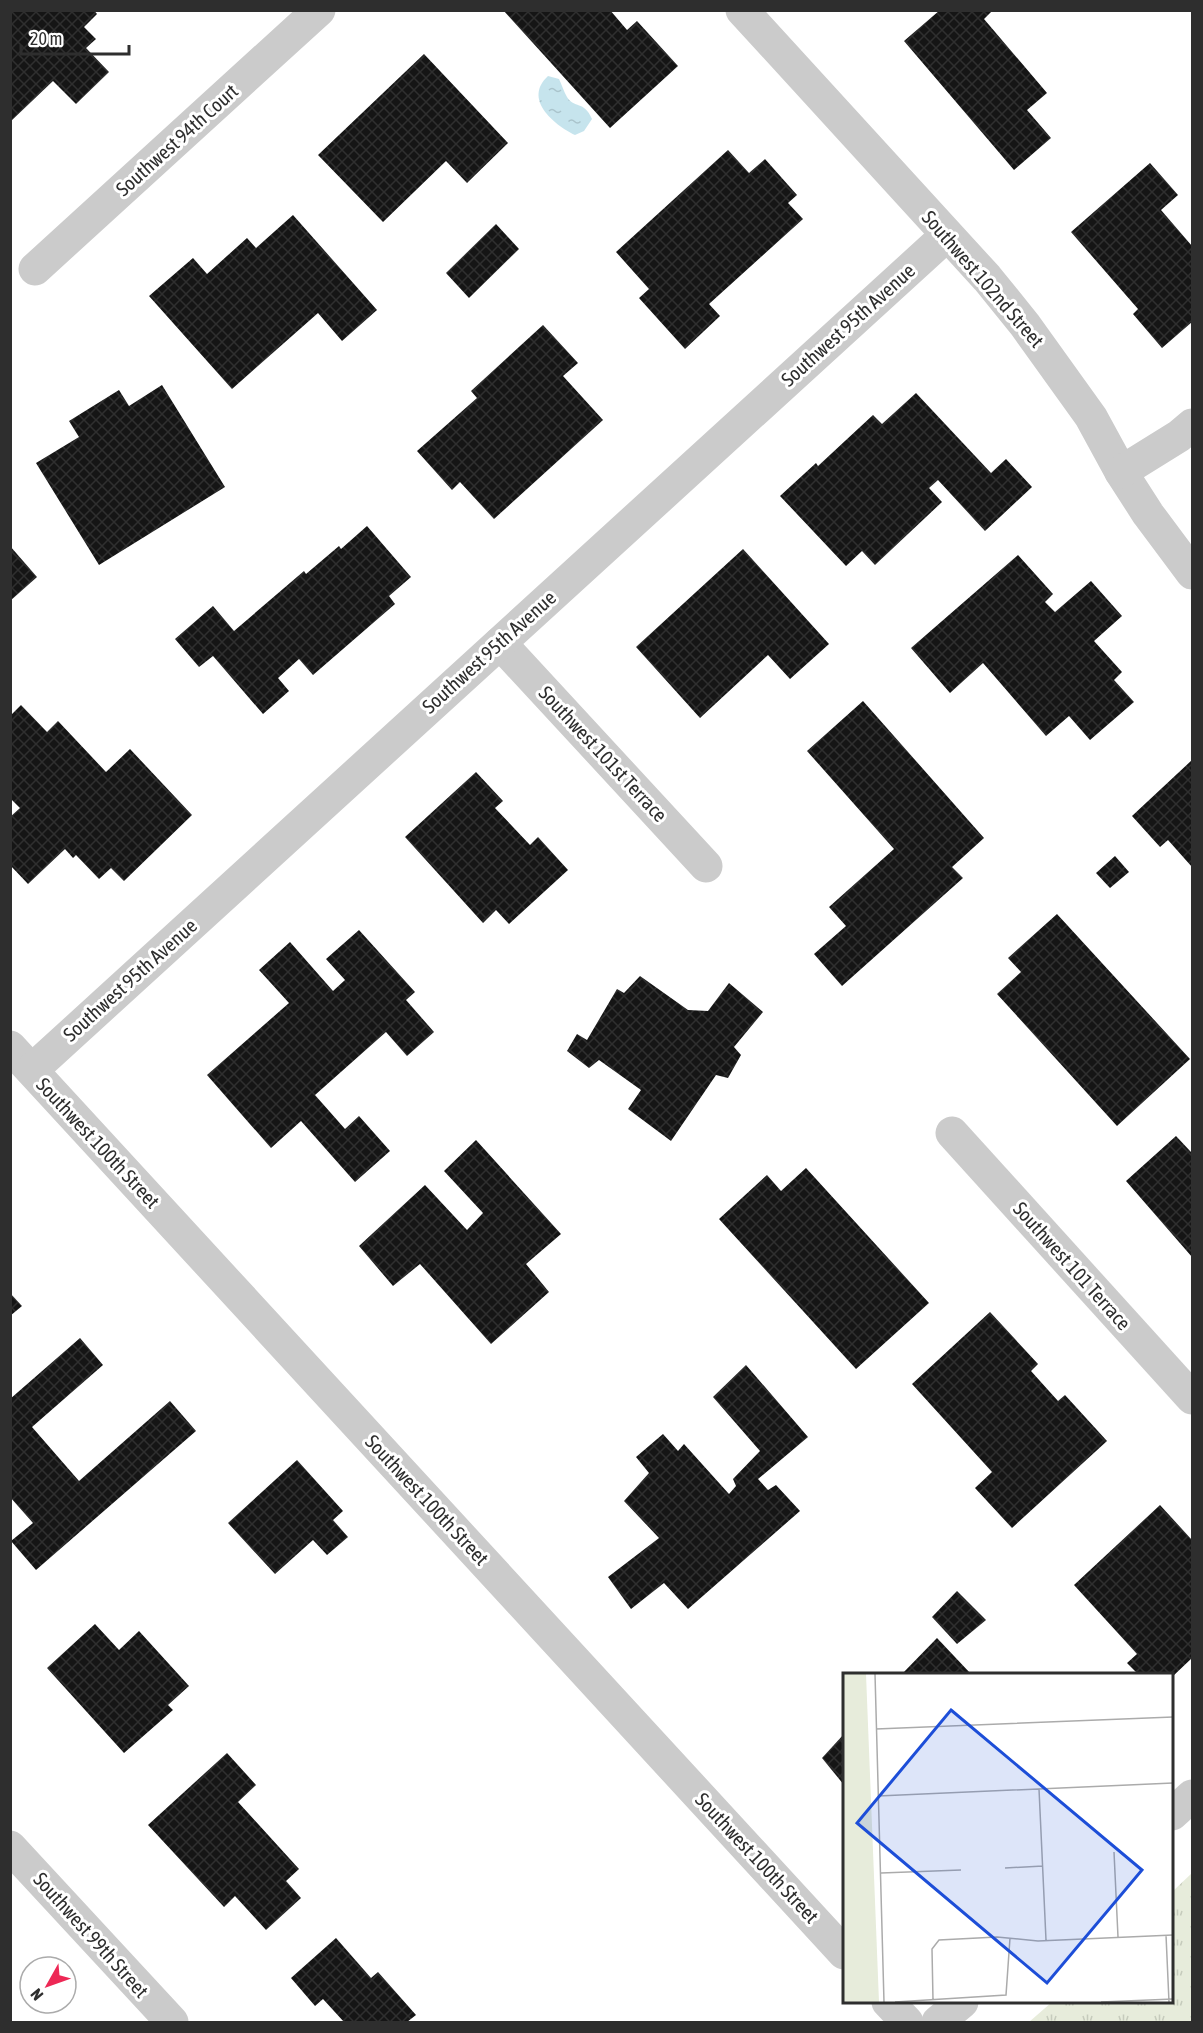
<svg xmlns="http://www.w3.org/2000/svg" width="1203" height="2033" font-family="'Asap Condensed',sans-serif">
<defs>
<pattern id="grass-tufts" width="24" height="20" patternUnits="userSpaceOnUse" patternTransform="scale(1.5)"><rect width="24" height="20" fill="#e7ecdb"/><path d="M3 7l-1-3M5 7V3M7 7l1-3M15 17l-1-3M17 17v-4M19 17l1-3" fill="none" stroke="#c6cbbc"/></pattern>
<pattern id="water-ripples" width="26" height="14" patternUnits="userSpaceOnUse" patternTransform="scale(1.5)"><rect width="26" height="14" fill="#c6e4ed"/><path d="M2 4q2-2 4 0t4 0M15 11q2-2 4 0t4 0" fill="none" stroke="#aac4cc"/></pattern>
<pattern id="building-cross-hatch" width="8" height="8" patternUnits="userSpaceOnUse" patternTransform="scale(1.5)"><rect width="8" height="8" fill="#151515"/><path d="M0 0l8 8M0 8l8-8" fill="none" stroke="#2f2f2f"/></pattern>
</defs>
<rect width="100%" height="100%" fill="#fff"/>
<!-- grass -->
<polygon fill="url(#grass-tufts)" points="1192,1873 1192,2022 1029,2022 1052,2002 1172,2002 1172,1892"/>
<!-- water -->
<path fill="url(#water-ripples)" d="M548,76L559,79C562,85 564,92 567,97C574,109 584,100 592,119L584,131L575,135C553,124 523,99 548,76Z"/>
<!-- building -->
<g fill="url(#building-cross-hatch)">
<polygon points="10,10 94,10 97,14 84,27 96,39 86,48 109,72 76,104 53,81 10,122"/>
<polygon points="503,10 610,10 627,30 637,21 678,66 610,128"/>
<polygon points="940,10 993,10 984,19 1047,93 1027,110 1051,138 1014,170 904,41"/>
<polygon points="424,54 508,143 467,183 446,161 383,222 318,155"/>
<polygon points="728,150 749,173 765,159 797,195 788,203 803,219 709,304 720,316 685,349 639,298 649,289 616,252"/>
<polygon points="1150,163 1178,195 1161,210 1192,246 1192,322 1162,348 1133,314 1138,309 1071,232"/>
<polygon points="293,215 377,310 342,341 318,313 232,389 149,296 193,258 207,274 247,238 256,248"/>
<polygon points="496,224 519,249 469,298 446,273"/>
<polygon points="543,325 578,363 563,376 603,420 494,519 460,482 452,490 417,451 477,398 471,391"/>
<polygon points="162,385 225,487 99,565 36,463 79,437 69,421 119,390 129,406"/>
<polygon points="916,393 991,473 1006,459 1032,487 985,531 938,480 929,488 942,502 875,565 862,551 846,566 780,496 816,463 818,466 873,415 882,424"/>
<polygon points="367,526 411,577 389,596 395,604 313,675 299,659 278,678 289,691 263,714 213,656 199,667 175,639 213,606 234,631 304,571 306,574 339,546 341,549"/>
<polygon points="10,546 37,577 10,601"/>
<polygon points="743,549 829,644 790,679 768,655 700,718 636,647"/>
<polygon points="1018,555 1053,594 1045,602 1055,612 1091,581 1122,616 1094,641 1122,672 1114,680 1134,702 1090,740 1069,716 1046,736 983,663 950,693 911,648"/>
<polygon points="863,701 984,838 952,867 963,878 842,986 814,954 846,926 829,907 894,849 807,751"/>
<polygon points="21,705 47,732 58,721 106,772 130,749 192,815 124,881 111,868 99,879 76,855 73,858 65,849 28,884 10,865 10,817 20,808 10,798 10,716"/>
<polygon points="1192,760 1192,867 1168,840 1160,847 1132,816"/>
<polygon points="476,772 503,801 495,808 530,845 538,837 568,870 509,924 496,910 483,923 405,837"/>
<polygon points="1115,856 1129,872 1110,888 1096,873"/>
<polygon points="1057,914 1190,1059 1117,1126 997,994 1021,972 1008,958"/>
<polygon points="359,930 415,992 406,1000 434,1032 407,1056 386,1032 315,1095 345,1129 359,1116 390,1151 355,1182 301,1121 271,1148 207,1075 289,1003 259,970 290,942 333,991 345,980 326,959"/>
<polygon points="640,976 688,1010 708,1011 729,983 763,1012 734,1047 741,1055 728,1078 716,1075 671,1141 628,1109 641,1090 599,1060 589,1068 567,1051 577,1034 587,1040 617,989 624,993"/>
<polygon points="1176,1136 1191,1152 1192,1151 1192,1257 1126,1181"/>
<polygon points="476,1140 561,1234 526,1264 549,1292 491,1344 420,1264 393,1286 359,1246 425,1185 467,1230 483,1213 444,1171"/>
<polygon points="806,1168 929,1303 856,1369 719,1219 767,1175 781,1191"/>
<polygon points="10,1293 22,1306 10,1316"/>
<polygon points="990,1312 1038,1364 1031,1371 1058,1401 1065,1395 1107,1441 1012,1528 975,1488 992,1472 912,1384"/>
<polygon points="80,1338 103,1365 32,1427 79,1481 170,1401 196,1431 36,1570 11,1541 33,1523 10,1497 10,1399"/>
<polygon points="746,1365 808,1437 758,1479 768,1490 776,1485 800,1511 688,1609 664,1583 631,1609 608,1577 659,1538 624,1501 649,1473 636,1457 663,1434 678,1451 684,1444 729,1494 736,1486 733,1479 760,1451 713,1397"/>
<polygon points="297,1460 343,1511 333,1520 348,1537 327,1555 313,1540 275,1574 228,1523"/>
<polygon points="1160,1505 1192,1540 1192,1658 1172,1677 1172,1674 1138,1674 1127,1663 1137,1654 1074,1585"/>
<polygon points="957,1591 986,1620 957,1644 932,1617"/>
<polygon points="95,1624 119,1650 139,1631 189,1686 168,1705 173,1710 124,1753 47,1668"/>
<polygon points="937,1638 971,1674 902,1674"/>
<polygon points="844,1734 844,1785 822,1758"/>
<polygon points="227,1753 256,1785 238,1802 299,1869 286,1881 301,1898 266,1930 235,1896 224,1907 148,1825"/>
<polygon points="336,1938 371,1978 378,1972 416,2015 407,2022 344,2022 323,1999 315,2006 291,1978"/>
</g>
<g fill="none" stroke-linecap="round" stroke-linejoin="round">
<!-- minor -->
<g stroke="#cbcbcb" stroke-width="33">
<polyline points="742,10 987,278 1025,325 1091,417 1121,472 1148,514 1192,573"/>
<polyline points="35,269 319,10"/>
<polyline points="1121,472 1179,436 1192,425"/>
<polyline points="500,643 706,866"/>
<polyline points="10,1047 844,1953"/>
<polyline points="32,1070 947,235"/>
<polyline points="952,1133 1192,1398"/>
<polyline points="1172,1814 1192,1796"/>
<polyline points="10,1847 172,2022"/>
<polyline points="888,2002 907,2022"/>
<polyline points="938,2022 962,2002"/>
</g>
</g>
<g text-anchor="middle" stroke-width="6" stroke-linejoin="round" paint-order="stroke">
<!-- street labels -->
<g font-size="20" fill="#2e2e2e" stroke="#fff">
<text transform="translate(177 140) rotate(-42)" y="7">Southwest 94th Court</text>
<text transform="translate(983 279) rotate(49)" y="7">Southwest 102nd Street</text>
<text transform="translate(848 325) rotate(-42)" y="7">Southwest 95th Avenue</text>
<text transform="translate(489 652) rotate(-42)" y="7">Southwest 95th Avenue</text>
<text transform="translate(603 754) rotate(47)" y="7">Southwest 101st Terrace</text>
<text transform="translate(130 980) rotate(-42)" y="7">Southwest 95th Avenue</text>
<text transform="translate(98 1143) rotate(47)" y="7">Southwest 100th Street</text>
<text transform="translate(1072 1266) rotate(48)" y="7">Southwest 101 Terrace</text>
<text transform="translate(427 1500) rotate(47)" y="7">Southwest 100th Street</text>
<text transform="translate(757 1858) rotate(47)" y="7">Southwest 100th Street</text>
<text transform="translate(91 1935) rotate(48)" y="7">Southwest 99th Street</text>
</g>
</g>
<!-- overview -->
<g transform="translate(843 1673)">
<rect width="330" height="330" fill="#fff"/>
<path d="M0,1H23L36,329H0Z" fill="#e7ecdb"/>
<path fill="none" stroke="#ababab" stroke-width="1.5" d="M32,1L41,329M33,56L330,44M196,116L203,267M35,123L330,110M271,179L275,264M162,195L200,193M38,200L118,197M323,262L326,329M90,327L89,276L96,267L154,264L195,268L330,262M52,329L163,322L167,265M258,329L330,326"/>
<path fill="#1d4ed8" fill-opacity="0.15" stroke="#1d4ed8" stroke-width="3" d="M108,37L299,197L204,310L14,150Z"/>
<rect width="330" height="330" fill="none" stroke="#2e2e2e" stroke-width="3"/>
</g>
<!-- border -->
<rect width="1203" height="2033" fill="none" stroke="#2e2e2e" stroke-width="24"/>
<!-- north arrow -->
<g transform="translate(48 1985) rotate(230)"><circle r="28" fill="#ffffff" stroke="#ababab" stroke-width="1.5"/>
<path d="M0-4.5L10 22L0 15L-10 22Z" fill="#ed2855"/>
<text y="-9" font-size="16" font-weight="bold" text-anchor="middle" fill="#2e2e2e">N</text>
</g>
<!-- scale -->
<path d="M21 45v9h108v-9" fill="none" stroke="#2e2e2e" stroke-width="3"/>
<text x="30" y="45" font-size="18" fill="#2e2e2e" stroke="#ffffff" stroke-width="4.5" paint-order="stroke">20 m</text>
</svg>
